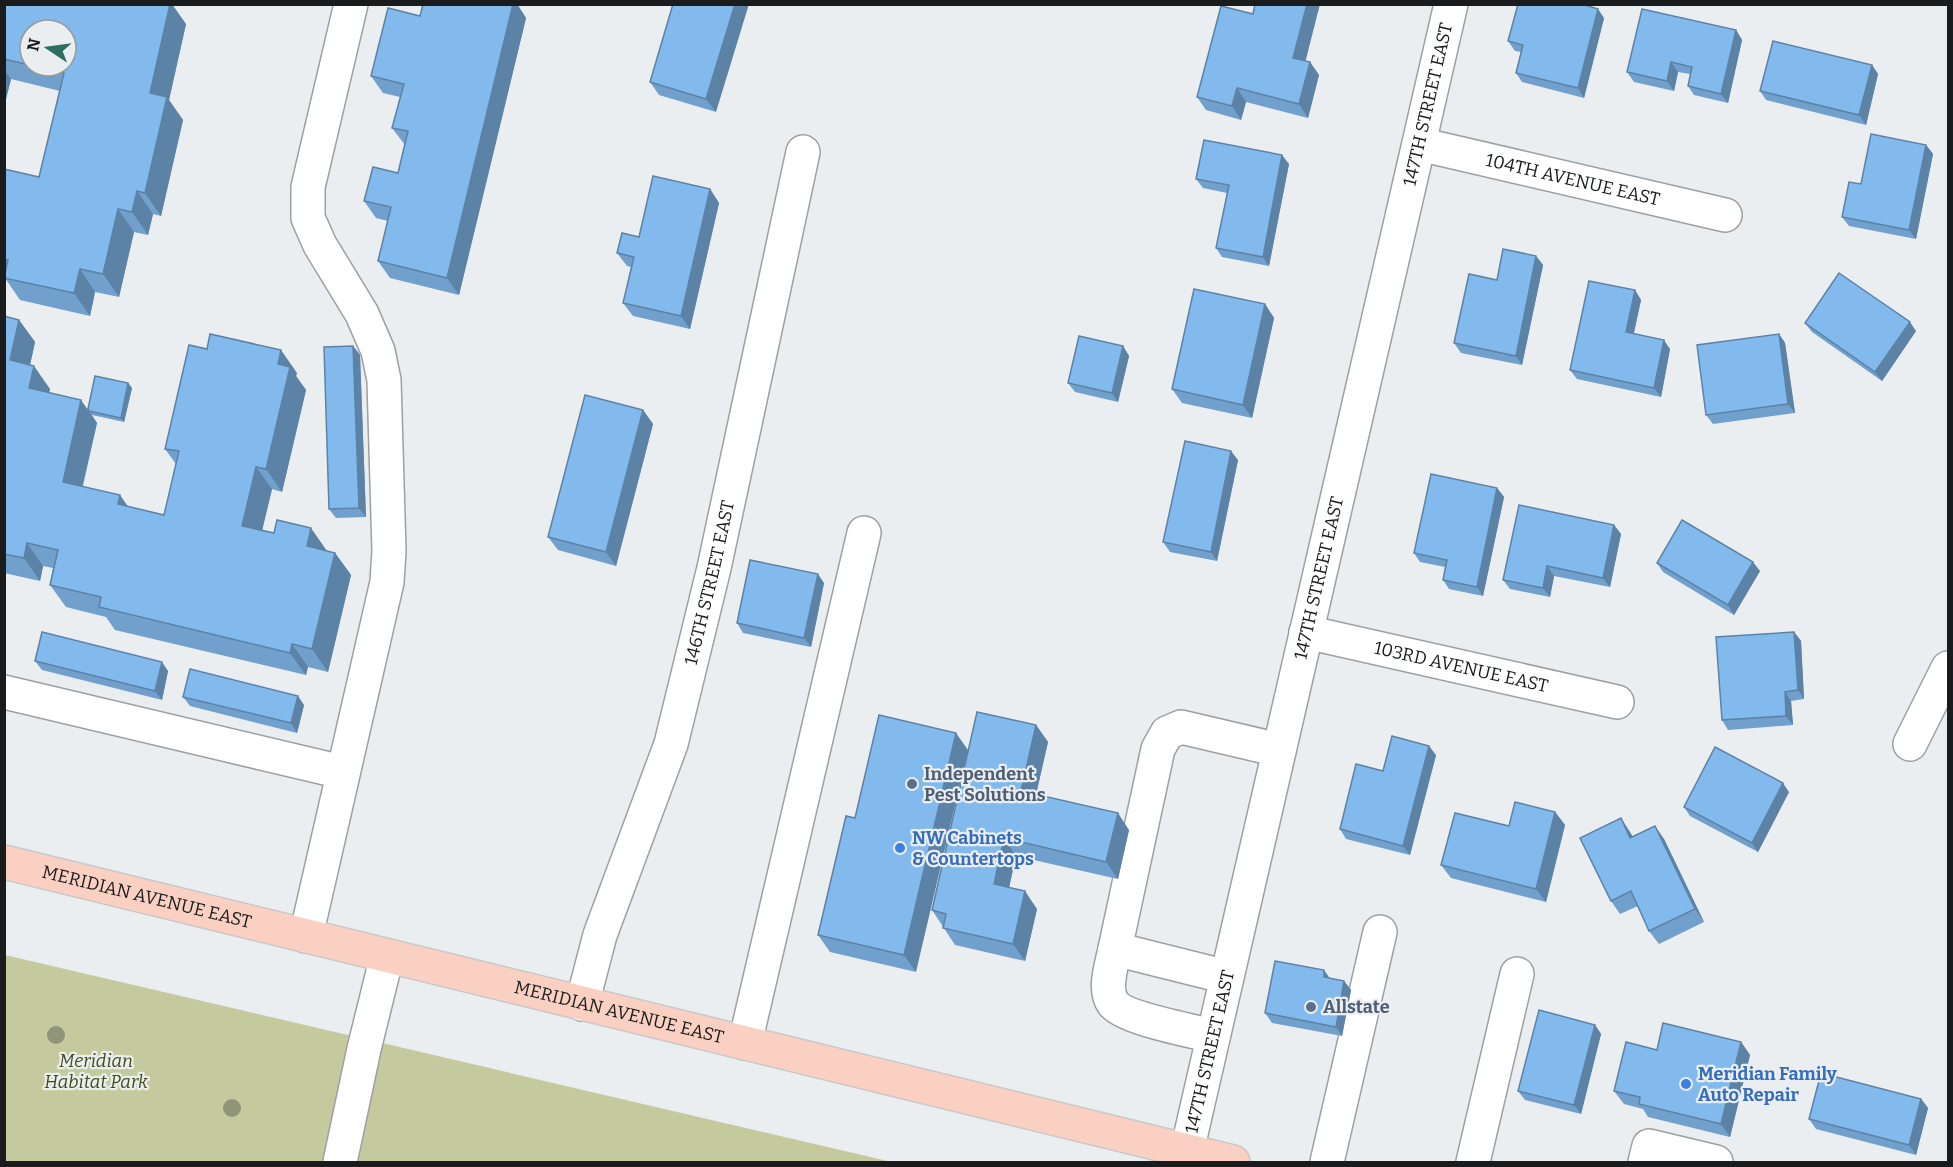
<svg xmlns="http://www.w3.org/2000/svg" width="1953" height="1167" font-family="Bitter,serif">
<rect width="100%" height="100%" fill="#eaeef1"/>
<!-- green -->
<polygon fill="#c5ca9e" points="5,955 892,1162 5,1162"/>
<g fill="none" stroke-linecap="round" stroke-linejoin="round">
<!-- minor casing -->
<g stroke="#9ca0a3" stroke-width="36">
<g id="minor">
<path id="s1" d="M1419,144L1725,215"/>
<path id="s2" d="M1306,632L1617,702"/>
<polyline points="4,692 342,772"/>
<polyline points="1910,744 1948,668"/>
<polyline points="306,936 387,582 389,551 384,380 378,351 362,314 320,245 308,218 308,187 351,4"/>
<path d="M1115,949C1112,964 1103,989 1113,1003C1123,1018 1193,1031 1213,1036"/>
<polyline points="1227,977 1115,949 1158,749 1167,733 1181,727 1279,750"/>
<path id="s3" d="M582,1004L600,935L671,744L714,568L803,152"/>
<polyline points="745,1043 864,533"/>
<path id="s4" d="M1187,1151L1451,4"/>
<polyline points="340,1162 364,1049 387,956"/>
<polyline points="1327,1162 1380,932"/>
<polyline points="1473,1162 1517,974"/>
<polyline points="1645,1162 1649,1146 1716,1162"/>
</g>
</g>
<!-- major casing -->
<g stroke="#c8c8c9" stroke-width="36">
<g id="major">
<path id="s5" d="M4,862L1233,1162"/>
</g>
</g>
<!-- minor -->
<use href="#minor" stroke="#fff" stroke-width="33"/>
<!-- major -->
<use href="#major" stroke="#fad0c2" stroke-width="33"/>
</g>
<!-- trees -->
<g fill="#909478">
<circle cx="56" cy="1035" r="9"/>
<circle cx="232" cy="1108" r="9"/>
</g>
<!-- wall -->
<g fill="#71a0cc" fill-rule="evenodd">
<path d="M4,4L186,24L169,100L183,120L161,216L153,214L148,235L134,232L119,297L95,292L90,316L20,300L5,278L4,169L39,177L60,91L11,79L4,107ZM30,30L66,66H30Z"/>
<polygon points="423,4 517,4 526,18 459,295 390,278 378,261 388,221 376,218 364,201 398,173 405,145 392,128 400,97 383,93 371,76 420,16"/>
<polygon points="673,4 716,112 659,95 650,82"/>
<polygon points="1604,18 1584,98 1522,82 1516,73 1521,52 1515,51 1508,41"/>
<polygon points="1736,30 1742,40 1728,103 1694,95 1688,86 1690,74 1678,72 1674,91 1634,82 1627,72"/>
<polygon points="1305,61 1310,62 1319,75 1308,118 1246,102 1241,120 1206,110 1197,97"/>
<polygon points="1872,65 1878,74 1866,125 1766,100 1760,91"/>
<polygon points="1926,145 1933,154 1916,239 1849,226 1842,217 1861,184"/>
<polygon points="1289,164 1269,266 1222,257 1216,248 1227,193 1203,188 1196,179"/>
<polygon points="710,189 719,203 690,329 633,316 623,303 631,267 627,266 617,253"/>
<polygon points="1536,256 1543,265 1522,365 1461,353 1454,343 1497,280"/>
<polygon points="1635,290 1641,300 1634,333 1670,349 1661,397 1577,379 1570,370"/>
<polygon points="1265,304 1274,318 1252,418 1182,403 1172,389"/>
<polygon points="4,316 19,320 35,342 30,365 50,389 49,393 88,409 128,383 132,388 124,422 92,415 97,423 83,486 129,507 164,515 176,464 165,449 297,373 296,376 306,390 282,492 272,489 262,530 335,553 351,575 328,672 308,667 306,675 115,630 106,617 66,607 50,585 53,568 43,566 40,581 4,573"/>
<polygon points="1805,323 1916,331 1882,381 1812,332"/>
<polygon points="1779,334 1785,343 1795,413 1713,424 1706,415"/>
<polygon points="353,346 360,355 366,517 336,518 329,509"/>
<polygon points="1123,346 1129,356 1118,402 1075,392 1068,383"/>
<polygon points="643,410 653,424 616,566 558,550 548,537"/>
<polygon points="1238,460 1217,561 1170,552 1163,542"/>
<polygon points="1497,488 1504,497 1483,596 1449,589 1443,580 1445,567 1420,562 1414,553"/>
<polygon points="1614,525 1621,534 1610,587 1554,576 1550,597 1510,589 1503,580"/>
<polygon points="1657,563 1760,571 1734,615 1663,572"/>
<polygon points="824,583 811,647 743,633 737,623"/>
<polygon points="1794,632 1801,641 1804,699 1791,701 1793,725 1728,730 1722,720"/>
<polygon points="35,661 168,671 162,700 42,670"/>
<polygon points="183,697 304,705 297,733 190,706"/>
<polygon points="1036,725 1048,742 1036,794 1129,830 1118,879 1016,856 1009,888 1037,909 1025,961 955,945 932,910"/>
<polygon points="1436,755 1410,855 1346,839 1340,829 1383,771"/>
<polygon points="1789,792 1758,852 1690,816 1684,807"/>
<polygon points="1555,812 1565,825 1546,902 1451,878 1441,865 1509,826"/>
<polygon points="846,816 916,972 830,952 818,935"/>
<polygon points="1630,832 1633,837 1664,839 1704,922 1659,944 1649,931 1638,906 1620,914 1611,901"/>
<polygon points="1330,978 1344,981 1351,990 1342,1036 1272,1023 1265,1013"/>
<polygon points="1595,1025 1601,1034 1581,1114 1525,1100 1518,1091"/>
<polygon points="1741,1042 1750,1055 1730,1137 1648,1117 1643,1109 1624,1104 1614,1091 1657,1050"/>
<polygon points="1921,1099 1928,1108 1916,1155 1816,1129 1809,1119"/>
</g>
<!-- shaded-wall -->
<g fill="#5c82a6">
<polygon points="170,4 172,4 186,24 169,100 183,120 161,216 145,193 150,93"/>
<polygon points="513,4 517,4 526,18 459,295 447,278"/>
<polygon points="735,4 749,4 716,112 706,99"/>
<polygon points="1307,4 1320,4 1303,71 1293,58"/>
<polygon points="1598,9 1604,18 1584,98 1578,88"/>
<polygon points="1736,30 1742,40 1728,103 1721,94"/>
<polygon points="1310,62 1319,75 1308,118 1299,104"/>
<polygon points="1671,62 1678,72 1674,91 1667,81"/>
<polygon points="1872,65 1878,74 1866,125 1859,115"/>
<polygon points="4,70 11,79 4,107"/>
<polygon points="1237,88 1246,102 1241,120 1232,106"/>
<polygon points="1926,145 1933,154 1916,239 1909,230"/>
<polygon points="1282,155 1289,164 1269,266 1263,257"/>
<polygon points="710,189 719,203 690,329 681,316"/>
<polygon points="137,191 153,214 148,235 132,212"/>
<polygon points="118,209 134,232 119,297 103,274"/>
<polygon points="1536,256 1543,265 1522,365 1516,356"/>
<polygon points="80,269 95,292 90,316 74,293"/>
<polygon points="1635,290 1641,300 1632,341 1626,332"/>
<polygon points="1265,304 1274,318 1252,418 1243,405"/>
<polygon points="19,320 35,342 26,383 10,360"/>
<polygon points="1910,322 1916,331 1882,381 1875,372"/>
<polygon points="1779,334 1785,343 1795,413 1788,404"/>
<polygon points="1664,340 1670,349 1661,397 1654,388"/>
<polygon points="353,346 360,355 366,517 359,508"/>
<polygon points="1123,346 1129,356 1118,402 1112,393"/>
<polygon points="281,350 297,373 296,376 306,390 282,492 266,469 278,364"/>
<polygon points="34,366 50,389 45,411 29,388"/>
<polygon points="128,383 132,388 124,422 121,418"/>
<polygon points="81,400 97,423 78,504 63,482"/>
<polygon points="643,410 653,424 616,566 606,552"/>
<polygon points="1231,451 1238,460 1217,561 1211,552"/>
<polygon points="256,467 272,489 258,548 242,526"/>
<polygon points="1497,488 1504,497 1483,596 1477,587"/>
<polygon points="120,495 136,518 118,504"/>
<polygon points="1614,525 1621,534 1610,587 1603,578"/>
<polygon points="311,528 327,551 307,546"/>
<polygon points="27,543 43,566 40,581 24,558"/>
<polygon points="335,553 351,575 328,672 312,649"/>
<polygon points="1753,562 1760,571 1734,615 1728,605"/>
<polygon points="1547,566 1554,576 1550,597 1543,588"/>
<polygon points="818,574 824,583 811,647 804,638"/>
<polygon points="1794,632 1801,641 1804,699 1798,690"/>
<polygon points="292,644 308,667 306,675 290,653"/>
<polygon points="162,662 168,671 162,700 155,691"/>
<polygon points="1785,692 1791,701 1793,725 1786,716"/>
<polygon points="298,696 304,705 297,733 291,723"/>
<polygon points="1036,725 1048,742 1033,808 1021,791"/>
<polygon points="956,733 968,750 916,972 904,955"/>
<polygon points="1429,746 1436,755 1410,855 1403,846"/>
<polygon points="1783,783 1789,792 1758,852 1752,843"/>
<polygon points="1555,812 1565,825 1546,902 1536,889"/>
<polygon points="1118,813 1129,830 1118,879 1106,862"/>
<polygon points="1621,818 1630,832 1640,852 1630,838"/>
<polygon points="1655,826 1664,839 1704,922 1695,909"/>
<polygon points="1004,838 1016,856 1006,901 994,884"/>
<polygon points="1025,891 1037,909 1025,961 1013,944"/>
<polygon points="1324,970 1331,980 1324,977"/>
<polygon points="1344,981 1351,990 1342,1036 1336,1027"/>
<polygon points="1595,1025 1601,1034 1581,1114 1574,1105"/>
<polygon points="1741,1042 1750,1055 1730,1137 1721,1124"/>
<polygon points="1921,1099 1928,1108 1916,1155 1909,1145"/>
</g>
<!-- building -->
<g fill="#83baed" stroke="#5c82a6" stroke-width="1.5">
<polygon points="4,4 170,4 150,93 167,97 145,193 137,191 132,212 118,209 103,274 80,269 74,293 4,278 8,260 4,259 4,169 39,177 64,73 35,66 66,66 66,30 30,30 30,65 4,59"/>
<polygon points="423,4 513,4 447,278 378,261 391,207 364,201 373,167 398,173 408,131 392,128 404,84 371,76 388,8 420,16"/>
<polygon points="673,4 735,4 706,99 650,82"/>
<polygon points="1255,4 1307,4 1293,58 1310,62 1299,104 1237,88 1232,106 1197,97 1221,6 1253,14"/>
<polygon points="1518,4 1582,4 1598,9 1578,88 1516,73 1523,45 1508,41"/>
<polygon points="1642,9 1736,30 1721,94 1688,86 1692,67 1671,62 1667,81 1627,72"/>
<polygon points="1773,41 1872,65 1859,115 1760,91"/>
<polygon points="1871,134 1926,145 1909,230 1842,217 1849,182 1861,184"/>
<polygon points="1204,140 1282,155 1263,257 1216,248 1229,185 1196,179"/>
<polygon points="653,176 710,189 681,316 623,303 634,257 617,253 622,233 639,237"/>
<polygon points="1503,249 1536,256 1516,356 1454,343 1469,274 1497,280"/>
<polygon points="1839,273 1910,322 1875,372 1805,323"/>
<polygon points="1589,281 1635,290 1626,332 1664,340 1654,388 1570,370"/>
<polygon points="1194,289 1265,304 1243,405 1172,389"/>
<polygon points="4,316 19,320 10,360 34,366 29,388 81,400 63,482 120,495 118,504 164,515 179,451 165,449 189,345 207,349 210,334 281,350 278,364 290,367 266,469 256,467 242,526 274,533 277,520 311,528 307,546 335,553 312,649 292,644 290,653 99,607 101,597 50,585 58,550 27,543 24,558 4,554"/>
<polygon points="1779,334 1788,404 1706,415 1697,345"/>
<polygon points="1079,336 1123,346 1112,393 1068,383"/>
<polygon points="353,346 359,508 329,509 324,347"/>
<polygon points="95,376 128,383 121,418 89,411 88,409"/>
<polygon points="585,395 643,410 606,552 548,537"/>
<polygon points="1185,441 1231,451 1211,552 1163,542"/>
<polygon points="1431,474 1497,488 1477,587 1443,580 1447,560 1414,553"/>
<polygon points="1519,505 1614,525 1603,578 1547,566 1543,588 1503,580"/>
<polygon points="1682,520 1753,562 1728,605 1657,563"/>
<polygon points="750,560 818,574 804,638 737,623"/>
<polygon points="42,632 162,662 155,691 35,661"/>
<polygon points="1794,632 1798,690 1785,692 1786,716 1722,720 1716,637"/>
<polygon points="190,669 298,696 291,723 183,697"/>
<polygon points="977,712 1036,725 1021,791 1118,813 1106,862 1004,838 994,884 1025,891 1013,944 943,928 946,914 932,910"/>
<polygon points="879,715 956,733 904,955 818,935 846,816 855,818"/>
<polygon points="1392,736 1429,746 1403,846 1340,829 1356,764 1383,771"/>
<polygon points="1715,747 1783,783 1752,843 1684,807"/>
<polygon points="1515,802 1555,812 1536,889 1441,865 1455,813 1509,826"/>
<polygon points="1621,818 1630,838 1655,826 1695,909 1649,931 1631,891 1611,901 1580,838"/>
<polygon points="1275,961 1324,970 1324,977 1344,981 1336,1027 1265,1013"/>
<polygon points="1539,1010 1595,1025 1574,1105 1518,1091"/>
<polygon points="1663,1023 1741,1042 1721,1124 1639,1104 1640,1097 1614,1091 1626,1042 1657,1050"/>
<polygon points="1821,1073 1921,1099 1909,1145 1809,1119"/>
</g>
<!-- markers -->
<g fill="#5c6f8a" stroke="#eaeef1" stroke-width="2">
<circle cx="912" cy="784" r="6"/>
<circle cx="1311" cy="1007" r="6"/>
</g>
<g fill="#3f7fe0" stroke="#eaeef1" stroke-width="2">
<circle cx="900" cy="848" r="6"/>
<circle cx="1686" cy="1084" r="6"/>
</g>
<g text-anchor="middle" stroke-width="4.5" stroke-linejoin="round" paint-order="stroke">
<!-- street labels -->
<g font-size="18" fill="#191b1c" stroke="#eaeef1">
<text dy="6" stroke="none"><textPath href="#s4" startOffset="1074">147TH STREET EAST</textPath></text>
<text dy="6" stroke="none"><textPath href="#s1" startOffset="158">104TH AVENUE EAST</textPath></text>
<text dy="6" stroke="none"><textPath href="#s4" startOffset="588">147TH STREET EAST</textPath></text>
<text dy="6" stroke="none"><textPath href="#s3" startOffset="441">146TH STREET EAST</textPath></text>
<text dy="6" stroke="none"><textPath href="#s2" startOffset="159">103RD AVENUE EAST</textPath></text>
<text dy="6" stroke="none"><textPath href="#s5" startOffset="147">MERIDIAN AVENUE EAST</textPath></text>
<text dy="6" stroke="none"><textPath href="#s5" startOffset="633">MERIDIAN AVENUE EAST</textPath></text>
<text dy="6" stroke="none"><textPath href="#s4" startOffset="102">147TH STREET EAST</textPath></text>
</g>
<!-- service labels -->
<g font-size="18" font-weight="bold" fill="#4e5e75" stroke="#eaeef1" text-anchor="start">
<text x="924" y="780">Independent<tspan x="924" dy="21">Pest Solutions</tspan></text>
<text x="1323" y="1013">Allstate</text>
</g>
<!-- shop labels -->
<g font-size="18" font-weight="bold" fill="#366cbe" stroke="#eaeef1" text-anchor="start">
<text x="912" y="844">NW Cabinets<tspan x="912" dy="21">&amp; Countertops</tspan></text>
<text x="1698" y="1080">Meridian Family<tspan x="1698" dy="21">Auto Repair</tspan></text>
</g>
<!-- park labels -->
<g font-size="18" font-style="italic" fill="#464a15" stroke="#eaeef1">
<text x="96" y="1067">Meridian<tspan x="96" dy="21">Habitat Park</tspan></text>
</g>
</g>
<!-- border -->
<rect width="1953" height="1167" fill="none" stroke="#191b1c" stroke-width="12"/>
<!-- north arrow -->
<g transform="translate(48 48) rotate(283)"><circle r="28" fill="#eaeef1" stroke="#969a9c" stroke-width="1.5"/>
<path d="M0-4.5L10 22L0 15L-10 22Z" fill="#2c6f60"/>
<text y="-9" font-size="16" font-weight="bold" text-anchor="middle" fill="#191b1c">N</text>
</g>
</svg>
